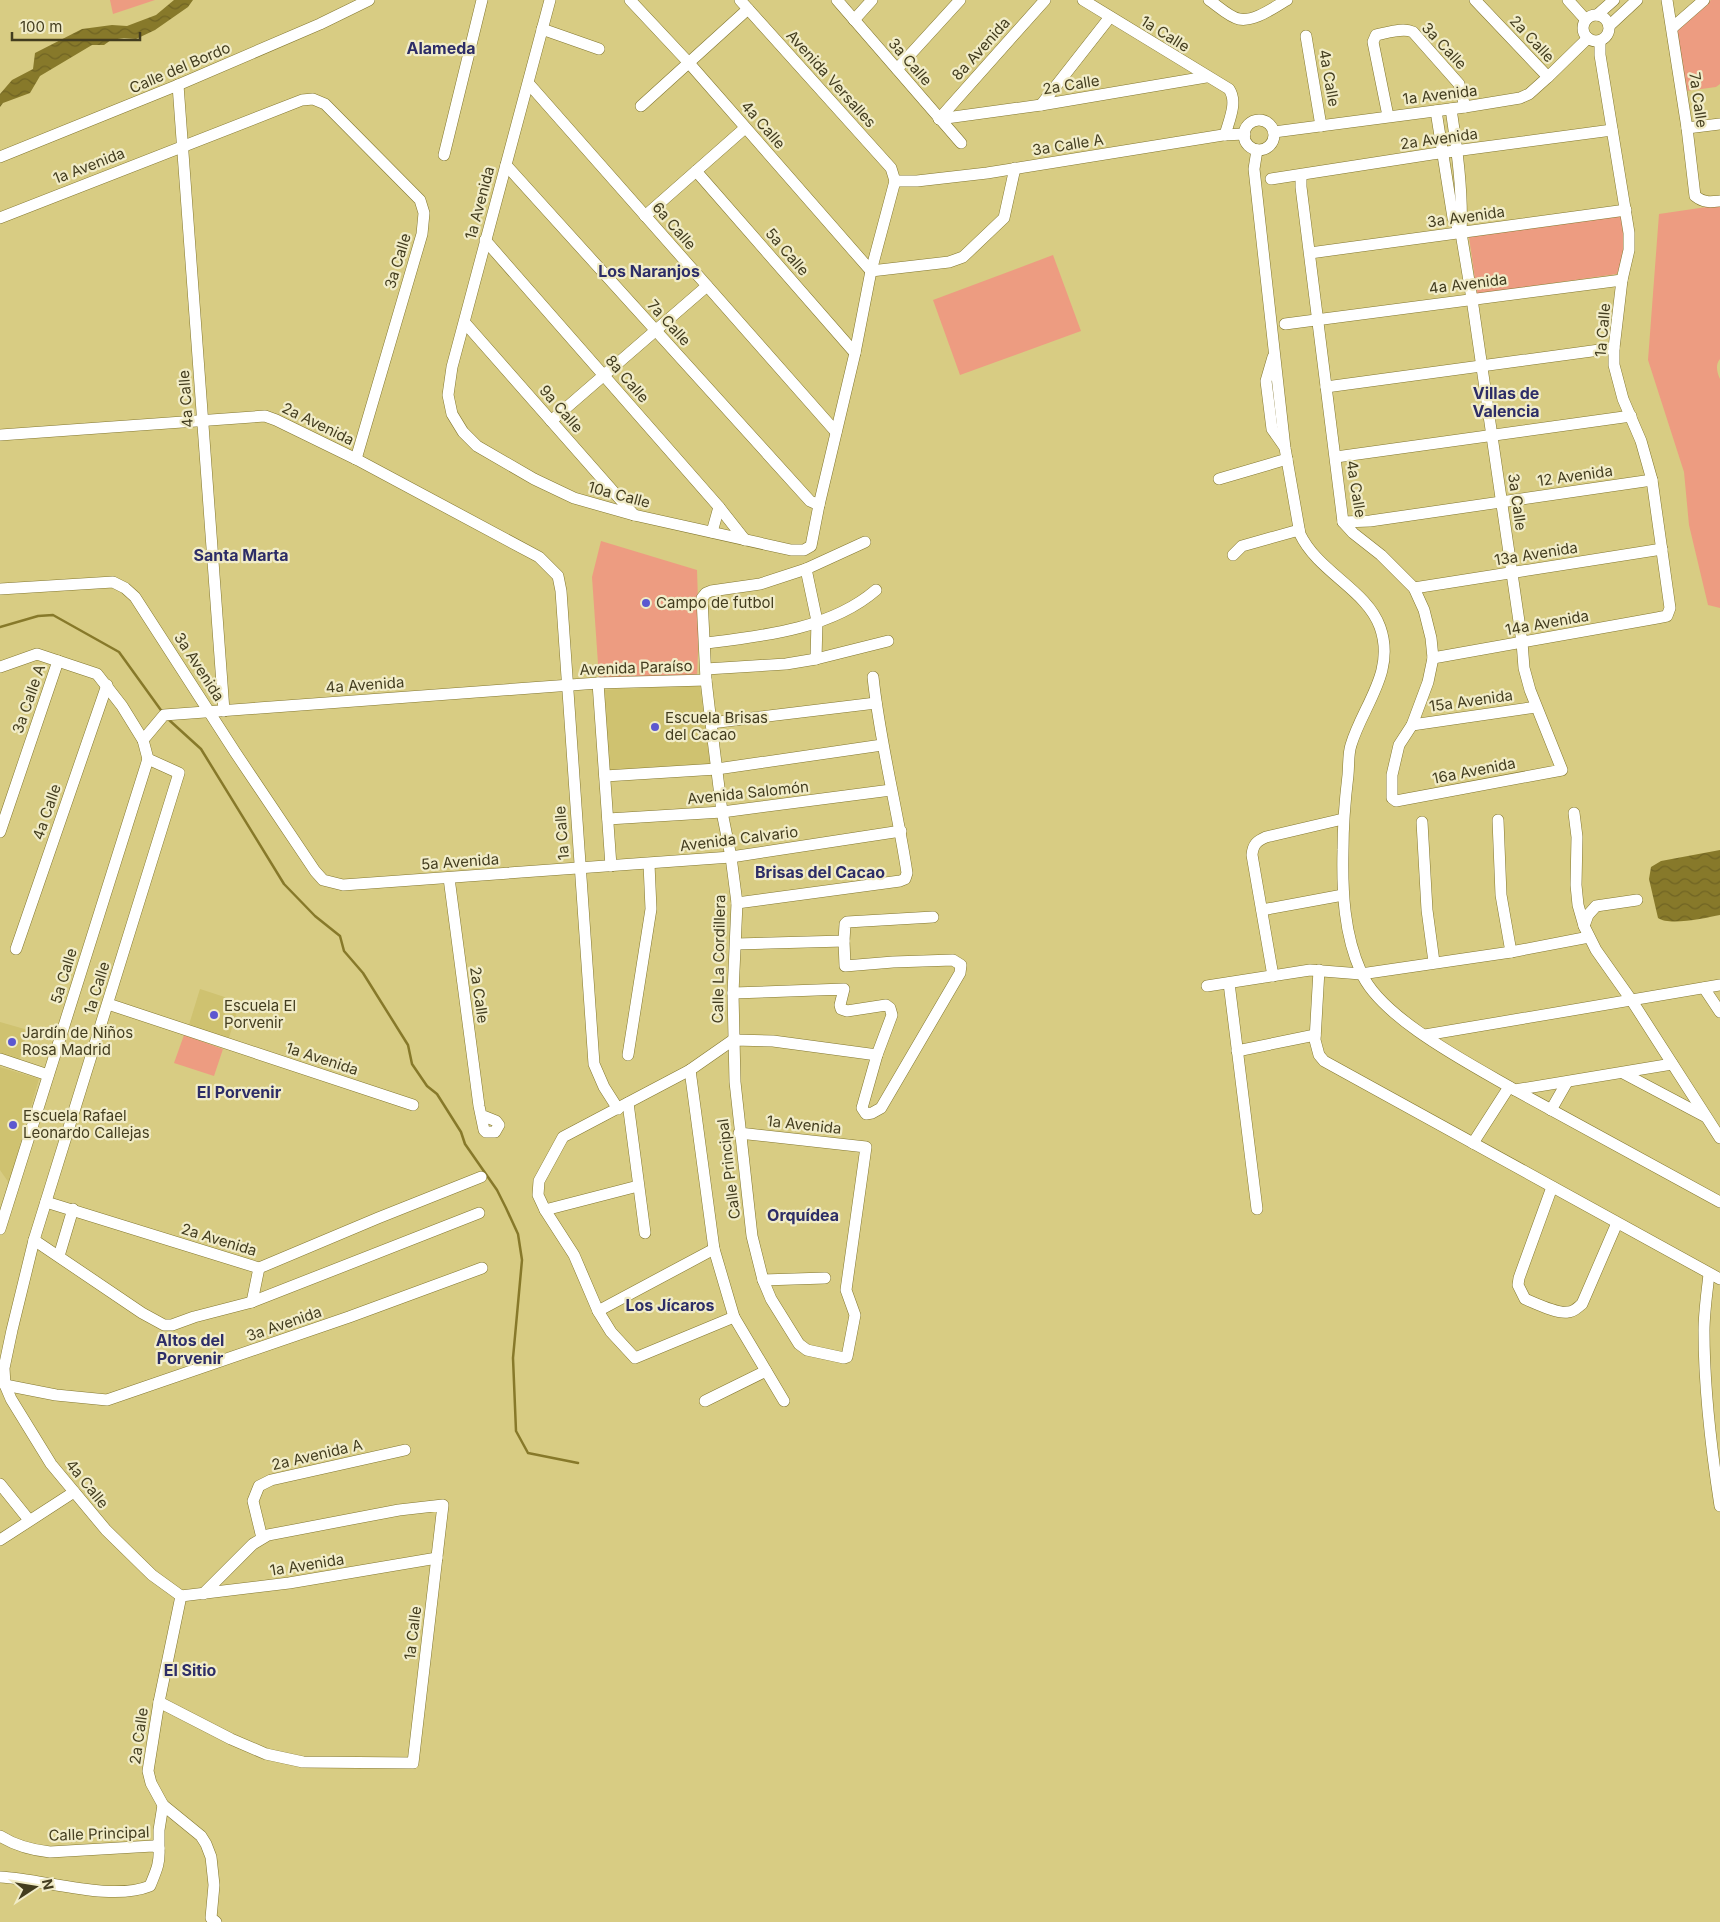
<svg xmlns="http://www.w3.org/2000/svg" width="1720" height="1922" font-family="Inter,sans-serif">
<defs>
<pattern id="water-waves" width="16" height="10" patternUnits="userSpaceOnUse" patternTransform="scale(1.25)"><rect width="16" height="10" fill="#87792a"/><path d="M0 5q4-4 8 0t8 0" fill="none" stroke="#706423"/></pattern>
</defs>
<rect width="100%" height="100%" fill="#d8cc83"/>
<!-- built -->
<g fill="#cfc270">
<polygon points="700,685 710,764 610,770 601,690"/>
<polygon points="200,989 240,1002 228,1041 188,1028"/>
<polygon points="0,1022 28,1030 19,1061 0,1054"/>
<polygon points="0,1067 39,1079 9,1183 0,1170"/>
</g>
<!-- green -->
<g fill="#ed9c81">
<polygon points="110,0 155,0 113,14"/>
<polygon points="1711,0 1720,0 1720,84 1716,87 1686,91 1676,32"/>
<path d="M1720,205V359C1715,365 1717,372 1720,379V608L1708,605L1689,525L1684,472L1648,360L1659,214Z"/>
<polygon points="1623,215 1624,251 1617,274 1477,294 1469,237"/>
<polygon points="1053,255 1081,331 960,375 933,300"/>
<polygon points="601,541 697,570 699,630 697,676 599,678 592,577"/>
<polygon points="184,1035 223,1049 214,1076 174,1063"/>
</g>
<!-- water -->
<g fill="url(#water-waves)">
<polygon points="174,0 193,0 188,7 155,30 136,39 124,38 111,40 104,45 92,45 40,76 30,93 3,103 0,107 0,94 12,80 33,69 35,53 82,29 112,25 127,26 156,15"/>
<path d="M1720,850V915C1706,918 1669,926 1658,918L1649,879L1651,867L1661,861Z"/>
</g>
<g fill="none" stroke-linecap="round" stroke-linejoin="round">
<!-- stream -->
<g stroke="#87792a" stroke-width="2.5">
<polyline points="0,627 38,616 53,615 119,652 163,713"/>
<polyline points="168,719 201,749 284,884 315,916 340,936 344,951 363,973 408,1045 412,1064 427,1086 437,1094 461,1132 465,1144 497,1190 506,1208 518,1234 522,1260 513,1358 516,1431 528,1453 578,1463"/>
</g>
<!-- minor casing -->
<g stroke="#83772f" stroke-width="12">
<g id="minor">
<polyline points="550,0 452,367 448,395 452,414 463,432 477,446 534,479 574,498 634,515 791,550 804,550 811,546 819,505 855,353 871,271 895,181"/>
<polyline points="630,0 689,63 871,271 949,262 963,257 1004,218 1015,168"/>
<polyline points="740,0 891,168 895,181"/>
<polyline points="837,0 961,143"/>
<path d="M1083,0L1229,89C1238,102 1229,120 1225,135"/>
<path d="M1209,0C1218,6 1229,17 1239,19C1255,22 1274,7 1287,0"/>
<polyline points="1475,0 1548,77"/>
<polyline points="1568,0 1586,20"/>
<path d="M1667,0L1687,128L1695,196C1704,203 1710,202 1720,201"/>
<polyline points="1597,15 1614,0"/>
<circle cx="1596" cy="28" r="13"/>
<polyline points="854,20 872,0"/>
<polyline points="1609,26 1637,0"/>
<polyline points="1672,28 1704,0"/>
<polyline points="542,29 599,49"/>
<polyline points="1306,36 1321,126"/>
<polyline points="897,69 960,0"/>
<polyline points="529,84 836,432"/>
<polyline points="178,85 224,711"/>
<polyline points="1041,105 1110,17"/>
<polyline points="641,106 748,9"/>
<polyline points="1436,111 1453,218 1460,231"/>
<path d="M1388,116L1373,42L1376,35C1387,33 1403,27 1413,32L1459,84L1465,107"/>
<polyline points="939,119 1041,105 1206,77"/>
<polyline points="939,119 1045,0"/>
<circle cx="1259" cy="135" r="15"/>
<polyline points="1687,128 1720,124"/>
<polyline points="1274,132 1465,107 1520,98 1529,94 1548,77 1588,38"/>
<path d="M1257,150L1254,169L1285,448L1300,534C1318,572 1367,590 1380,627C1396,672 1363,705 1351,745C1348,754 1349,765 1348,775C1345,800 1343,825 1343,850C1342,892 1344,934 1361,972C1380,1018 1472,1065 1515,1090L1672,1064"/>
<polyline points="444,155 482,0"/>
<polyline points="0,157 178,85 320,24 369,0"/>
<polyline points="506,165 810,501 819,505"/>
<polyline points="696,171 855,353"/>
<path d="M1301,175V187L1343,522L1353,533L1381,555L1414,588L1424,610L1431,638L1433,658L1428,682L1412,725L1399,745L1392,775V798L1396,801L1562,770L1530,690L1524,668L1522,642L1472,299L1461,233C1463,192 1457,149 1451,109"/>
<polyline points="1271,179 1432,154 1612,130"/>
<polyline points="895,181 917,181 987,173 1223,135 1245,134"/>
<polyline points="645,216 745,128"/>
<polyline points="0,218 302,100 313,99 325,104 420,200 424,213 422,234 356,459"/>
<polyline points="485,240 719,507 745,540"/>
<polyline points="1310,253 1626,210"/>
<polyline points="465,323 634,515"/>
<polyline points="1285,324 1622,280"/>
<polyline points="1273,357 1266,381 1272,429 1284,446"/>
<polyline points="1326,387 1614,348"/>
<polyline points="551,421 707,286"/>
<polyline points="0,435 265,416 276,420 356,459 539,557 558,576 561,591 594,1064 604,1087 618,1109"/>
<polyline points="1336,457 1631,416"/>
<polyline points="1219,479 1287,459"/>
<polyline points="1343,522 1370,521 1652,480"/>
<polyline points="712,532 719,507"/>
<polyline points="1233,555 1242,546 1299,530"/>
<polyline points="806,569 817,621 816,659"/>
<polyline points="1414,588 1662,549"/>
<polyline points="0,589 113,582 125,588 135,597 235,752 315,871 323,880 343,885 731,857 901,831"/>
<path d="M706,643C763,636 831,629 876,590"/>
<polyline points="1433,658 1657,618 1667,616 1670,608 1652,480 1641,441 1623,399 1614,365 1614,348 1622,280 1629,250 1629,233 1600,55 1600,41"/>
<polyline points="0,667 37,654 97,674 122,706 143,740 148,759"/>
<polyline points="706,669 786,664 816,659 888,641"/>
<polyline points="598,683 611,866"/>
<polyline points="711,723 876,703"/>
<polyline points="1412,725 1536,707"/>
<polyline points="143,740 164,715 598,683 706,680"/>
<polyline points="148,759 179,773 34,1240 12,1330 4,1368 5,1385 11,1399 51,1464 106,1530 152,1575 181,1596"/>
<polyline points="605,776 717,769 882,745"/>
<polyline points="1574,813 1577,837 1576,885 1578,905 1584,926 1596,950 1632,1001 1720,1138"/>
<polyline points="608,819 722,812 891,790"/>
<polyline points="1498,820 1501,895 1511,952"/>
<polyline points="1422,822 1427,910 1434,962"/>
<polyline points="0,832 58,661"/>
<polyline points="449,878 479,1106 484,1130 486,1132 495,1132 499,1125 496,1121 481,1115"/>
<path d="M737,903L900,881L905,879L907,873C897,807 880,743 873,677"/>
<polyline points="1262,910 1343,895"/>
<polyline points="1584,926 1588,915 1596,906 1637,900"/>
<polyline points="844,941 845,966 893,962 953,960 961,965 960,973 881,1108 872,1113 866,1114 862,1108 877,1055"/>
<polyline points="736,944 844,941 845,924 847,922 933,917"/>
<polyline points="16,949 107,685"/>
<polyline points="1319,970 1315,1040 1319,1055 1324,1061 1720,1279"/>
<path d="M1273,976L1252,855C1253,844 1257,841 1266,837L1343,819"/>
<polyline points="1229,983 1257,1209"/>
<polyline points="1207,986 1310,970 1361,974 1511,952 1589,937"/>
<polyline points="1704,988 1720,1012"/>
<polyline points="733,993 844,989 840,1005 841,1009 847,1011 886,1005 890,1008 892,1015 877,1055 773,1041 733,1040 690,1070 563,1137 539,1181 538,1195 545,1210 574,1255 598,1311 611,1332 635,1358 734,1317"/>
<polyline points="108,1004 413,1105"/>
<polyline points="1425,1035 1720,985"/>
<polyline points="1237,1051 1315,1035"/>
<polyline points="628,1055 651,909 649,864"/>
<polyline points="0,1059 48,1075"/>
<polyline points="690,1070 714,1249 734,1317 784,1401"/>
<polyline points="1623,1073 1706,1117"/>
<polyline points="1515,1090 1720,1202"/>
<polyline points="628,1103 645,1233"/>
<polyline points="1551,1110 1567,1082"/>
<polyline points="739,1133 866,1147 846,1290 855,1315 847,1357 844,1358 807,1350 799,1344 771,1299 763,1280 752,1236 735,1082 733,993 737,903 731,857 722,812 711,723 706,680 702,598 706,593 711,591 760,584 806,569 865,542"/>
<polyline points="1473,1143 1509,1087"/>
<path d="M1552,1187L1519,1278L1518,1285L1525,1299C1535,1303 1557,1314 1568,1312C1574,1312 1578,1307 1582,1304L1617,1223"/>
<polyline points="46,1202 259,1268 378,1218 481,1177"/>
<polyline points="545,1210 638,1186"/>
<polyline points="0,1229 148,759"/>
<polyline points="34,1240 142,1313 164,1325 172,1325 194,1317 252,1302 479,1213"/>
<polyline points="59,1256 73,1209"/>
<path d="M1709,1274C1707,1293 1704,1312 1704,1331C1704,1390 1711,1448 1720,1506"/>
<polyline points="763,1280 825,1278"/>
<polyline points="252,1302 259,1268"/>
<polyline points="598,1311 714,1249"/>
<polyline points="5,1385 56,1395 107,1400 349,1317 482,1268"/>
<polyline points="705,1401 766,1371"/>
<polyline points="0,1484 29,1520"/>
<polyline points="262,1538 253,1501 259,1486 271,1480 405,1450"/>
<polyline points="0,1540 74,1492"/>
<polyline points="181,1596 159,1702 148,1771 151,1783 163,1805 201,1836 206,1844 211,1857 214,1885 211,1918 216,1922"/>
<polyline points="181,1596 289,1583 437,1558"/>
<polyline points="159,1702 231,1739 266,1754 303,1762 413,1763 443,1505 399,1510 268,1535 253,1544 203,1594"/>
<path d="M0,1836C16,1846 31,1850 50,1852L153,1846L159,1848V1830L163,1805"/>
<path d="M0,1877C44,1879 110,1902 150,1886C156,1871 160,1864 159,1848"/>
</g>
</g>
<!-- minor -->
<use href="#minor" stroke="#fff" stroke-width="11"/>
</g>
<!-- markers -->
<g fill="#5c58d0" stroke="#f1ecc8" stroke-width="2">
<circle cx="646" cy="603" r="5"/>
<circle cx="655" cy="727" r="5"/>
<circle cx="214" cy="1015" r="5"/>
<circle cx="12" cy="1042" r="5"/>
<circle cx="13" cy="1125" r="5"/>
</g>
<g text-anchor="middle" stroke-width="4.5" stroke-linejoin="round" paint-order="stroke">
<!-- street labels -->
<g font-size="15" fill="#433d1f" stroke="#f1ecc8">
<text transform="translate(1165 34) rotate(32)" y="5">1a Calle</text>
<text transform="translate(1532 39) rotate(47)" y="5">2a Calle</text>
<text transform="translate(1444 46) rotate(47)" y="5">3a Calle</text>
<text transform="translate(981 49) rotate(-48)" y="5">8a Avenida</text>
<text transform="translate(910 62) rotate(49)" y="5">3a Calle</text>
<text transform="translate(180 68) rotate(-23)" y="5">Calle del Bordo</text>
<text transform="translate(1329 78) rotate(80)" y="5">4a Calle</text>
<text transform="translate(831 79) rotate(48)" y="5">Avenida Versalles</text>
<text transform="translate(1071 85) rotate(-9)" y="5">2a Calle</text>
<text transform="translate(1440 95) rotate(-7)" y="5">1a Avenida</text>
<text transform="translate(1698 100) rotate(82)" y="5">7a Calle</text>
<text transform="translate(763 125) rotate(49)" y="5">4a Calle</text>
<text transform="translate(1439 139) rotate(-8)" y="5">2a Avenida</text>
<text transform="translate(1068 145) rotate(-9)" y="5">3a Calle A</text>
<text transform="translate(89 166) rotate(-21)" y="5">1a Avenida</text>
<text transform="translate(480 203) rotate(-75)" y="5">1a Avenida</text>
<text transform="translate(1466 217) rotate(-8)" y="5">3a Avenida</text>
<text transform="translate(674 226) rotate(49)" y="5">6a Calle</text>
<text transform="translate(787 252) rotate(49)" y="5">5a Calle</text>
<text transform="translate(398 261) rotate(-73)" y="5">3a Calle</text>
<text transform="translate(1468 284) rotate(-7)" y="5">4a Avenida</text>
<text transform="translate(669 323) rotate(48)" y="5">7a Calle</text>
<text transform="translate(1603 330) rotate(-85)" y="5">1a Calle</text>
<text transform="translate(627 379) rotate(49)" y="5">8a Calle</text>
<text transform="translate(186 399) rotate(-94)" y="5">4a Calle</text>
<text transform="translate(561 409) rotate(49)" y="5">9a Calle</text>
<text transform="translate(318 424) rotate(26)" y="5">2a Avenida</text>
<text transform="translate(1575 476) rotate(-8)" y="5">12 Avenida</text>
<text transform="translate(1356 489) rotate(81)" y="5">4a Calle</text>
<text transform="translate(619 495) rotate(15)" y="5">10a Calle</text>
<text transform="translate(1517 502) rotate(82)" y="5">3a Calle</text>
<text transform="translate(1536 554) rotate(-9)" y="5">13a Avenida</text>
<text transform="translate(1547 623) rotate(-10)" y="5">14a Avenida</text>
<text transform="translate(199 667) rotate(57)" y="5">3a Avenida</text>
<text transform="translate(636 668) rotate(-2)" y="5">Avenida Paraíso</text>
<text transform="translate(365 685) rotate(-4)" y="5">4a Avenida</text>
<text transform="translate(29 699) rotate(-71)" y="5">3a Calle A</text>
<text transform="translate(1471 701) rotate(-8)" y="5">15a Avenida</text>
<text transform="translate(1474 771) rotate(-11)" y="5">16a Avenida</text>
<text transform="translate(748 793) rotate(-6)" y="5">Avenida Salomón</text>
<text transform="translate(47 812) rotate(-71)" y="5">4a Calle</text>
<text transform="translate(562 833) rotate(-94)" y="5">1a Calle</text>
<text transform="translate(739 839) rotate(-7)" y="5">Avenida Calvario</text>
<text transform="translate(460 862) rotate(-4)" y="5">5a Avenida</text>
<text transform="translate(719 959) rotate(-89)" y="5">Calle La Cordillera</text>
<text transform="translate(64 976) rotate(-73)" y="5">5a Calle</text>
<text transform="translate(97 988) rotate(-73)" y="5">1a Calle</text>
<text transform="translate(479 995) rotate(82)" y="5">2a Calle</text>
<text transform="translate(322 1059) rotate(18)" y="5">1a Avenida</text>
<text transform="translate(804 1125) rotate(6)" y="5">1a Avenida</text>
<text transform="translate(729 1169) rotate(-97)" y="5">Calle Principal</text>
<text transform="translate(219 1240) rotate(17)" y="5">2a Avenida</text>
<text transform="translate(284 1324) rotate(-19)" y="5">3a Avenida</text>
<text transform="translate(317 1455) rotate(-13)" y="5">2a Avenida A</text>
<text transform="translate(87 1484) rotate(51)" y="5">4a Calle</text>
<text transform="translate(307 1565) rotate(-9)" y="5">1a Avenida</text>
<text transform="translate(413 1633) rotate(-83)" y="5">1a Calle</text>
<text transform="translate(139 1736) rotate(-82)" y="5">2a Calle</text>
<text transform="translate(99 1834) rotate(-2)" y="5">Calle Principal</text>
</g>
<!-- poi labels -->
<g font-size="15" fill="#433d1f" stroke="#f1ecc8" text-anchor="start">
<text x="656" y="608">Campo de futbol</text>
<text x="665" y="723">Escuela Brisas<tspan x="665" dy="17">del Cacao</tspan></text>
<text x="224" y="1011">Escuela El<tspan x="224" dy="17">Porvenir</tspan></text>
<text x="22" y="1038">Jardín de Niños<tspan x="22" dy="17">Rosa Madrid</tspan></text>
<text x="23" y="1121">Escuela Rafael<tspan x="23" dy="17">Leonardo Callejas</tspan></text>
</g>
<!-- neighbourhood labels -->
<g font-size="16" font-weight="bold" fill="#2d2d67" stroke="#f1ecc8">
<text x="441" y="54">Alameda</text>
<text x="649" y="277">Los Naranjos</text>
<text x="1506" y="399">Villas de<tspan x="1506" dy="18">Valencia</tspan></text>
<text x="241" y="561">Santa Marta</text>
<text x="820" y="878">Brisas del Cacao</text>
<text x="239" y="1098">El Porvenir</text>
<text x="803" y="1221">Orquídea</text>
<text x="670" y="1311">Los Jícaros</text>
<text x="190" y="1346">Altos del<tspan x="190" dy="18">Porvenir</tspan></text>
<text x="190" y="1676">El Sitio</text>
</g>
</g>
<!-- north arrow -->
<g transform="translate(35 1887) rotate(78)" stroke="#f1ecc8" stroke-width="4" paint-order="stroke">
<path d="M0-4L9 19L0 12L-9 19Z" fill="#433d1f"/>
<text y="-8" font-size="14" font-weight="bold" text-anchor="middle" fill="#433d1f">N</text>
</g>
<!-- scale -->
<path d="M12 32v8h128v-8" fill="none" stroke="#433d1f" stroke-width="2.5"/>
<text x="20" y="32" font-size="15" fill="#433d1f" stroke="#f1ecc8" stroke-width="4" paint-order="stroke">100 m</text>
</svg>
